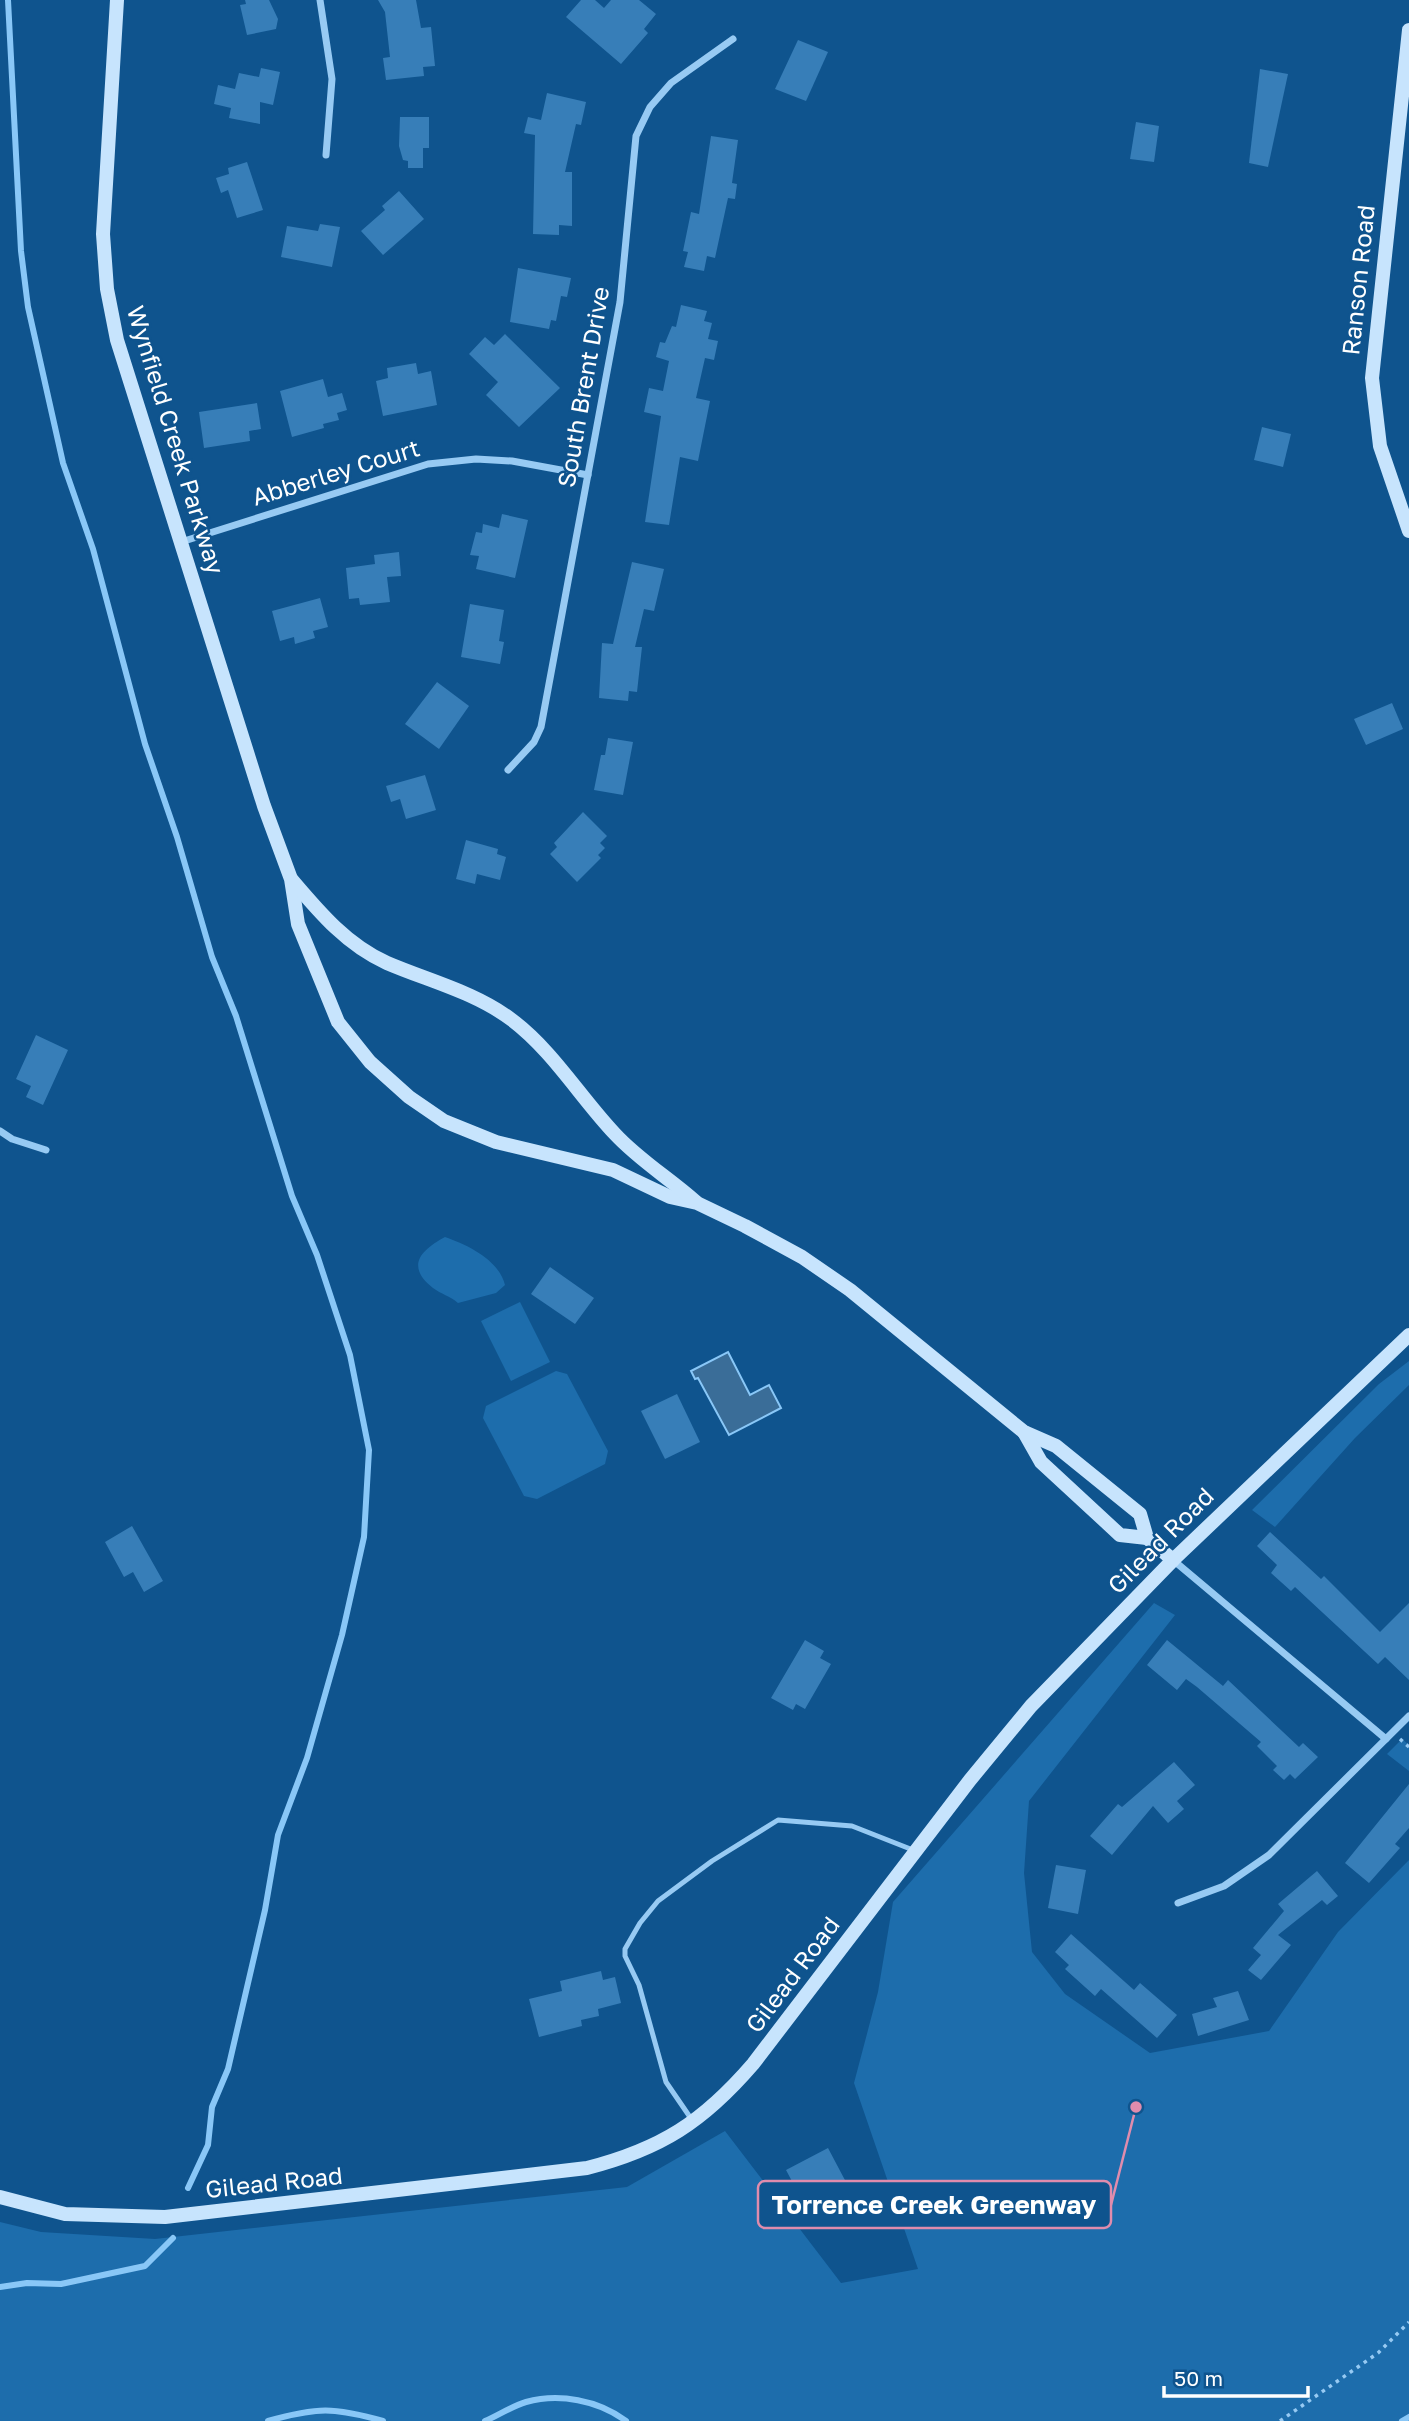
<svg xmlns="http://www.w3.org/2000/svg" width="1409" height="2421" font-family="'Golos Text',sans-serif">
<rect width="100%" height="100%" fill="#0f548e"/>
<!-- green -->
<g fill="#1d6dac">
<path d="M445,1237C468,1245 499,1260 505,1285L496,1293L458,1303C450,1296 441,1294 433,1288C405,1266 421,1250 445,1237Z"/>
<polygon points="520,1302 550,1362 511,1381 481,1321"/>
<polygon points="1409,1361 1409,1385 1355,1438 1275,1527 1252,1510 1379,1384"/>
<polygon points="556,1371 567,1374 608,1451 605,1464 537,1499 524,1496 483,1418 486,1406"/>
<polygon points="1154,1603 1175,1615 1029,1801 1024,1873 1032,1952 1065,1994 1150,2053 1269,2031 1338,1932 1409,1860 1409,2421 0,2421 0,2222 41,2232 155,2239 627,2187 725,2131 841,2283 918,2269 854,2083 878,1992 893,1902"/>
<polygon points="1402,1739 1409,1745 1409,1771 1387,1754"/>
</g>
<!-- water -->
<polygon fill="#3a6d98" stroke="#89c7f7" stroke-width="2" points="728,1352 750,1395 769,1385 781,1408 729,1435 698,1378 695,1379 691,1371"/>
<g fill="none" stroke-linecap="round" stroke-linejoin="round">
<!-- stream -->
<g stroke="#89c7f7" stroke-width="6">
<polyline points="8,0 21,251 28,307 63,463 93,549 145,744 177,837 212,957 236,1016 292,1196 317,1255 350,1355 369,1450 364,1537 342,1635 307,1758 278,1835 265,1910 228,2069 212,2107 208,2145 188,2188"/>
<polyline points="0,2287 27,2283 61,2284 145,2266 173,2238"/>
<path d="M268,2421C317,2407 334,2407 383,2421"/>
<path d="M485,2421C499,2415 512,2406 526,2402C559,2393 598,2400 626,2421"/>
<polyline points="1402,2421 1409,2417"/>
</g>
</g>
<!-- building -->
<g fill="#377eb8">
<polygon points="245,0 269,0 278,19 276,29 247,35 240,5 246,4"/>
<polygon points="378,0 416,0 421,28 431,27 435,66 423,67 424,76 386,80 383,58 390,57 385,12"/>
<polygon points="581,0 595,0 604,8 611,0 639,0 656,14 644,29 648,33 621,64 566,17"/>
<polygon points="798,40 828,52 806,101 775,89"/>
<polygon points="261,68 280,72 273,105 260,102 260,124 229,118 231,108 214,104 218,85 235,89 239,73 259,77"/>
<polygon points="1260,69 1288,74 1268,167 1249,163"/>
<polygon points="547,93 586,102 581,125 576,124 565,172 572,172 572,226 559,225 559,235 533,234 535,135 524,133 528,117 541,120"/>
<polygon points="400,117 429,117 429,148 423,148 423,168 408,168 408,161 403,160 399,146"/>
<polygon points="1136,122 1159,126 1154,162 1130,159"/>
<polygon points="711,136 738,140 732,183 737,184 735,199 728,198 715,258 707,256 704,271 684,267 688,252 683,251 691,212 699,214"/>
<polygon points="247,162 263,210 237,218 228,190 221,193 216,178 229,174 228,168"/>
<polygon points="399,191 424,219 383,255 361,231 385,210 382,206"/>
<polygon points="320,224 340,227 332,267 281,257 287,226 318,231"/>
<polygon points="518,268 571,278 567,297 561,296 556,321 551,320 549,329 510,322"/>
<polygon points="681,305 707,311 704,321 712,323 708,339 718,341 714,360 705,358 696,398 710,401 698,461 680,457 669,525 645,522 661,416 644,412 649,388 663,391 669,361 656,357 660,342 665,343 672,326 676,327"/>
<polygon points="505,334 560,388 519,427 486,395 498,382 469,354 485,337 494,345"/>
<polygon points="416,363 418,374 431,371 437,405 383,416 376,381 388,378 387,368"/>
<polygon points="323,379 328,397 342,393 347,410 337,413 339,420 323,424 324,428 292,437 280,391"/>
<polygon points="257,403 261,429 249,431 250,441 204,448 199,412"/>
<polygon points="1262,427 1291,434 1283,467 1254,460"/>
<polygon points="502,514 528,520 515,578 476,569 479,556 470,555 476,532 482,533 483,524 499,528"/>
<polygon points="399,552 401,576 387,577 390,602 360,605 359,598 349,599 346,568 375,564 374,555"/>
<polygon points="632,562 664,569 654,611 644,609 635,647 642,647 637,692 629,691 628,701 599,698 602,643 613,644"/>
<polygon points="320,598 328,627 313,631 315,638 295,644 294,637 280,641 272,611"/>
<polygon points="470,604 504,610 499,641 504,642 500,664 461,657"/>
<polygon points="437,682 469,706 439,749 405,724"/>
<polygon points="1392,703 1403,729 1366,745 1354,719"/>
<polygon points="608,738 633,742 623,795 594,790 601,755 605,755"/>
<polygon points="425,775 436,810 406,819 400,799 391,802 386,786"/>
<polygon points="583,812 607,836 600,843 605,848 598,855 601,858 577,882 550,854 557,847 554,843"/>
<polygon points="466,840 498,849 497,854 506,857 500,880 477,874 475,884 456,879"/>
<polygon points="36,1035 68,1050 43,1105 26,1097 31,1086 16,1079"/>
<polygon points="550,1267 594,1298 575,1324 531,1294"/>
<polygon points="677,1394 700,1442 665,1459 641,1411"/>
<polygon points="132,1526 163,1581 144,1592 133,1572 124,1577 105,1542"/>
<polygon points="1270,1532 1321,1579 1324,1576 1380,1632 1409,1603 1409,1680 1385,1657 1378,1664 1295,1587 1291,1591 1271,1573 1277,1565 1257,1546"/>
<polygon points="805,1640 824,1651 820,1658 831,1664 805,1709 796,1704 793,1710 771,1698"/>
<polygon points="1167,1640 1223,1686 1228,1680 1299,1747 1303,1743 1318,1757 1295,1779 1290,1774 1284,1780 1273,1770 1277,1766 1257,1746 1261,1742 1197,1687 1186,1679 1177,1690 1147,1665"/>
<polygon points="1174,1762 1195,1785 1177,1801 1184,1809 1168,1823 1153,1806 1112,1855 1090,1836 1118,1804 1122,1807"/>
<polygon points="1409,1784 1409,1828 1395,1844 1400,1848 1369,1883 1345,1863"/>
<polygon points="1056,1865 1086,1870 1078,1914 1048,1908"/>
<polygon points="1317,1871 1338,1896 1327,1905 1322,1900 1278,1935 1291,1945 1261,1980 1248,1970 1261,1955 1253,1948 1284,1911 1278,1904"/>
<polygon points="1071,1934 1134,1990 1140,1983 1177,2015 1157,2038 1101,1989 1095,1996 1065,1969 1069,1965 1055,1952"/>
<polygon points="601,1971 603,1980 615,1977 621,2003 598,2009 599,2016 581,2020 582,2026 539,2037 529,1999 562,1991 560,1981"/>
<polygon points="1238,1991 1249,2020 1198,2036 1192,2014 1217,2007 1213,1998"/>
<polygon points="828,2148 856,2201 841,2208 830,2188 794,2207 785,2190 794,2185 786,2170"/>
</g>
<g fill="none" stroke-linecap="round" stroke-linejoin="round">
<!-- path -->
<g stroke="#97caf3" stroke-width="3.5" stroke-dasharray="3.5 5" stroke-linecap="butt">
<polyline points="1400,1739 1409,1747"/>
<polyline points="1280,2421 1378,2353 1409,2322"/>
</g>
<!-- lane -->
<polyline stroke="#97caf3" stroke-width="5" points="692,2120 666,2082 639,1985 625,1956 625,1949 640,1923 658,1901 712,1861 778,1820 852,1826 913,1850"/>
<!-- street -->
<g stroke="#97caf3" stroke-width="7">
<polyline points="320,0 332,79 326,155"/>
<polyline points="181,542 428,464 476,459 512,461 588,475"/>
<polyline points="508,770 534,742 541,727 620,302 636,136 650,107 671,83 733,39"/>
<polyline points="0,1131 12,1139 46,1150"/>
<polyline points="1173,1560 1386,1739"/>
<polyline points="1178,1903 1224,1886 1269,1855 1409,1716"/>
</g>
<!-- secondary -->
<g stroke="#c7e4fd" stroke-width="14">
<polyline points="117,0 103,234 107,289 117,340 264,806 291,879 298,924 338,1022 370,1062 409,1097 444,1121 496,1142 613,1170 670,1197 697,1203 745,1226 802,1257 850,1290 1024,1432 1056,1446 1140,1514 1147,1538"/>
<polyline points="1409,30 1372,378 1380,446 1409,531"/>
<path d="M292,880C320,913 347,945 387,963C429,981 475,992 512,1020C553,1051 580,1097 615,1134C639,1160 669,1178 696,1202"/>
<polyline points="1024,1432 1041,1462 1120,1535 1147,1538 1173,1560"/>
<path d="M0,2197L65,2214L165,2217L587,2168C661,2149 703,2122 753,2064L970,1780L1031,1706L1173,1560L1409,1335"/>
</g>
</g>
<g text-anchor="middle" stroke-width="5" stroke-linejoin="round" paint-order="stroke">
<!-- street labels -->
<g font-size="24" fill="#fff" stroke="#0f548e">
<text transform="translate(1359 280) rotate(-84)" y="8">Ranson Road</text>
<text transform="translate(584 387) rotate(-80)" y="8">South Brent Drive</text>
<text transform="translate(175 440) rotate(73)" y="8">Wynfield Creek Parkway</text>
<text transform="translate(336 473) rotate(-17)" y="8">Abberley Court</text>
<text transform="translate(1161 1541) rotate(-45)" y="8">Gilead Road</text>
<text transform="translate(793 1975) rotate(-53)" y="8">Gilead Road</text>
<text transform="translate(274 2183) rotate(-6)" y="8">Gilead Road</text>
</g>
</g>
<!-- callouts -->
<path fill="none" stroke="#e08cad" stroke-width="2.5" d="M1136 2107L1111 2205"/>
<circle fill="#e08cad" stroke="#0f548e" stroke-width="2.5" cx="1136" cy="2107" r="7"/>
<rect fill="#0f548e" stroke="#e08cad" stroke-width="2.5" x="758" y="2181" width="353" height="47" rx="7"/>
<g font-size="26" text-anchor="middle" font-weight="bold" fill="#fff">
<text x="934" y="2214">Torrence Creek Greenway</text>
</g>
<!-- scale -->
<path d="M1164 2386v10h144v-10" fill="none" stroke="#ffffff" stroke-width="3.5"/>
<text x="1174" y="2386" font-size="21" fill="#ffffff" stroke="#0f548e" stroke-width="5" paint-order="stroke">50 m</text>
</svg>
